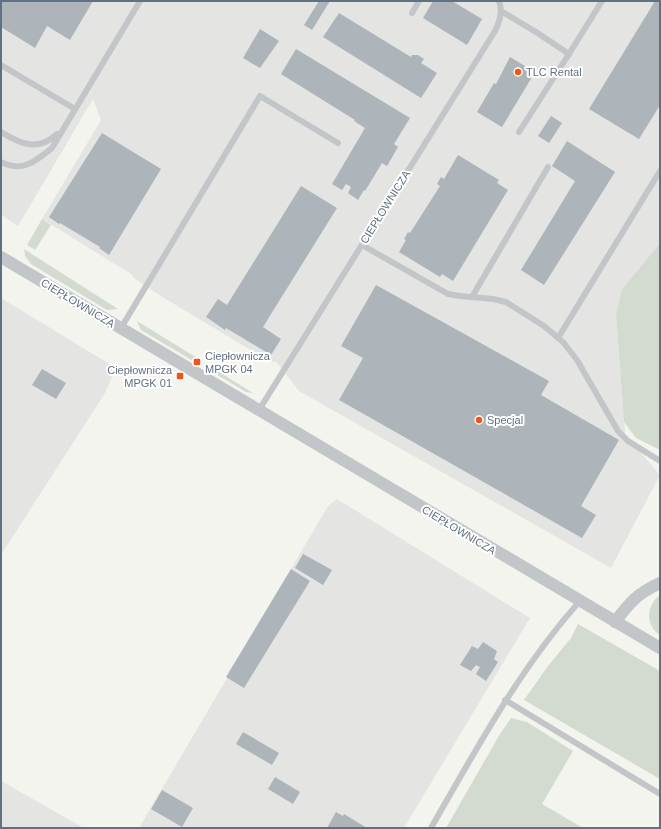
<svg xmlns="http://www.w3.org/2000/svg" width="661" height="829" font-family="Arial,sans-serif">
<rect width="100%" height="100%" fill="#f4f4ef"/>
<!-- built -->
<g fill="#e4e5e3">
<polygon points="1,1 660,1 660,243 622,289 616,314 625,434 660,475 611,568 299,391 276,362 269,361 164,298 135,279 131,274 42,219 101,120 93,99 18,226 1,215"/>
<polygon points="1,298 116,368 105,393 1,555"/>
<polygon points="337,499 530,618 404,828 139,828 328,506"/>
<polygon points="1,781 84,828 1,828"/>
</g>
<!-- green -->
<g fill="#d3dbd0">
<polygon points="42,219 51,225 35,250 27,245"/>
<polygon points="660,243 660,450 636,438 624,422 616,314 622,289"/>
<polygon points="24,249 118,309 107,310 31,264 25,256"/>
<polygon points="137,321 197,358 195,362 141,330"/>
<polygon points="206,364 253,393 246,392 204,367"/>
<path d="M660,595V635C645,626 646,605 660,595Z"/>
<polygon points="578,624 660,671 660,779 524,700 548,666 571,638"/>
<polygon points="511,718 527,722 573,751 542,804 583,828 446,828 500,734"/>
</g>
<!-- building -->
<g fill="#adb4ba">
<polygon points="1,1 93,1 70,40 47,26 35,48 1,27"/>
<polygon points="319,1 330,1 312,30 304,25"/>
<polygon points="433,1 452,1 482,19 467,45 423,18"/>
<polygon points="655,1 660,1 660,105 639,139 589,109"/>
<polygon points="339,13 411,57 412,55 418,55 424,59 421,63 437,73 421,98 323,37"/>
<polygon points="260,29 279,41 260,68 243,58"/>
<polygon points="296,49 410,118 394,144 398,147 387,166 382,163 365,191 364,190 358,200 348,193 351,187 346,184 342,190 332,184 365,128 354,121 355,120 281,74"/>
<polygon points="510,57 535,72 502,127 477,112 494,83 496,84"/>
<polygon points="551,116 562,123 549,143 538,136"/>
<polygon points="102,133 161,169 109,255 99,248 100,247 60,223 59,224 49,217"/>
<polygon points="567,141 615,172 544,285 521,270 575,181 552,166"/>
<polygon points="458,155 499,180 497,183 508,190 453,281 442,274 440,277 399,252 406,240 404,239 408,232 410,233 440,186 437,184 441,177 444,179"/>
<polygon points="301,186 337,208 263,327 281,339 271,355 226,328 225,330 206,317 218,299 227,305"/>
<polygon points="376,285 549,381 541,395 619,440 581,506 596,515 582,538 339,400 363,358 341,346"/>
<polygon points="42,369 66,383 56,399 32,385"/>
<polygon points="303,554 332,570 323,585 295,568"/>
<polygon points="291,569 310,581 244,688 226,677"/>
<polygon points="483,642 497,651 494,659 498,662 486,681 476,674 480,667 476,665 471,671 460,665 472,646 478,649"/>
<polygon points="243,732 279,753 272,765 236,744"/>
<polygon points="275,777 300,792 293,804 268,789"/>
<polygon points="162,790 193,808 182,827 151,809"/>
<polygon points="336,812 343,816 344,814 367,828 327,828"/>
</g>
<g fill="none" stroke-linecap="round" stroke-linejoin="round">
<!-- lane -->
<g stroke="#c2c6c9" stroke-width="6">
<polyline points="501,11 536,32 569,54 602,1"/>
<polyline points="412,13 419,1"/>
<polyline points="1,65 75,109"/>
<path d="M1,132C21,144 38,152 57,134"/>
<polyline points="519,132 569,54"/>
<path d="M1,162C22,173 36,161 52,148L140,1"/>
<polyline points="362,245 448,294 460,296 493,299 506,302 544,326 563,342 577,360 618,431 628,441 660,461"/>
<polyline points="472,297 548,167"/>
<polyline points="121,328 260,96 338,143"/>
<polyline points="558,338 660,171"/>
<path d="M259,410L495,31C500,21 503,11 499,1"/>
<polyline points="505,700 660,794"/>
<path d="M431,828C476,750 519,669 580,601"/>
</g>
<!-- street -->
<g stroke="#c2c6c9" stroke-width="12">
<polyline points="1,257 660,648"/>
<path d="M615,622C630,602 638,593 660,583"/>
</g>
</g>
<!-- markers -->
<g fill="#ef5514" stroke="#fff" stroke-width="1.5">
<circle cx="518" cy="72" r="4"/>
<rect x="193" y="358" width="8" height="8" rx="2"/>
<rect x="176" y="372" width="8" height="8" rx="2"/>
<circle cx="479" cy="420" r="4"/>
</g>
<g text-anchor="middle" stroke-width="4" stroke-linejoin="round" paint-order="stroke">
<!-- poi labels -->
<g font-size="11" fill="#607182" stroke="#fff" text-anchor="start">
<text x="526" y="76">TLC Rental</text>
<text x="205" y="360">Ciepłownicza<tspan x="205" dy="13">MPGK 04</tspan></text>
<text x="172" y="374" text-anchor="end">Ciepłownicza<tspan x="172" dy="13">MPGK 01</tspan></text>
<text x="487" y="424">Specjal</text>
</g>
<!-- street labels -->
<g font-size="11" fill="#607182" stroke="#fff">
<text transform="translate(385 207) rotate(-58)" y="4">CIEPŁOWNICZA</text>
<text transform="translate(78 303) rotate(31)" y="4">CIEPŁOWNICZA</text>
<text transform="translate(459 530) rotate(31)" y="4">CIEPŁOWNICZA</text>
</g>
</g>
<!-- border -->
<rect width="661" height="829" fill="none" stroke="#607182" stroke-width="4"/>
</svg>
